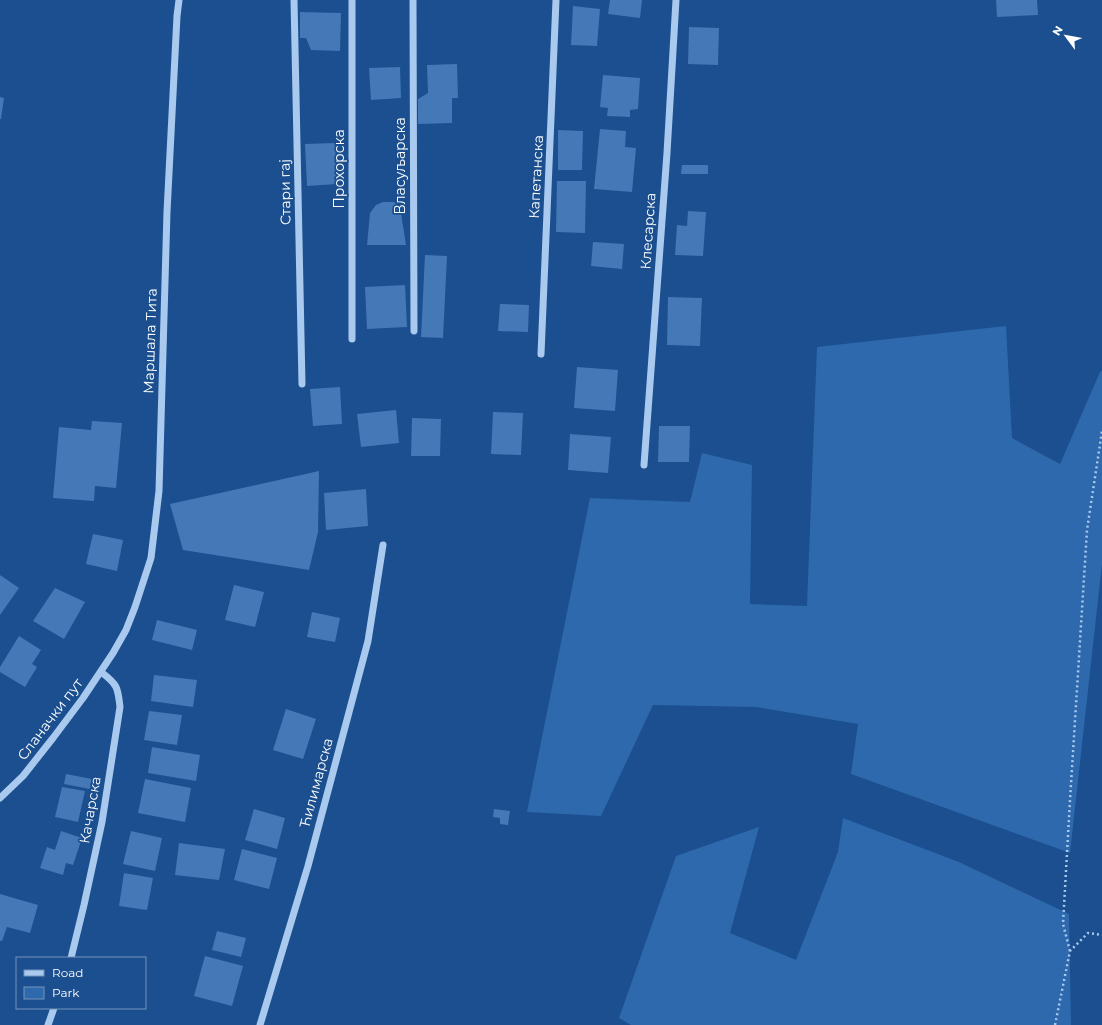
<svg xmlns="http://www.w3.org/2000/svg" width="1102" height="1025" font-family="Montserrat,sans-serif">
<rect width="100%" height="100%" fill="#1b4f8f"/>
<!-- green -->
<g fill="#2e69ad">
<polygon points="1006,326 1012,438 1060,464 1100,372 1102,371 1102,564 1070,853 851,774 858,724 756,707 653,705 601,816 527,812 590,498 690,502 702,453 752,465 750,604 807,606 817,347"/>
<polygon points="843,818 959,862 1069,914 1071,1025 631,1025 619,1018 676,856 759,827 730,933 796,960 838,852"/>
</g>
<!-- building -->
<g fill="#4478b7">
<polygon points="610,0 642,0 640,18 608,14"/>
<polygon points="996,0 1037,0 1038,15 997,17"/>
<polygon points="573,6 600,9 597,46 571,45"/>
<polygon points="300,12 341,13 340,51 311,50 306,38 300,38"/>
<polygon points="689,27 719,28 718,65 688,64"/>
<polygon points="457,64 458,98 452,98 452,123 418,124 418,99 428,93 427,65"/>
<polygon points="400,67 401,98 371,100 369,68"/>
<polygon points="603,75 640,78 638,109 630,110 630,117 607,116 608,108 600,107"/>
<polygon points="0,97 4,98 1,119 0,119"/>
<polygon points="600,129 626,131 625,147 636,148 632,192 594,189"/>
<polygon points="558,130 583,131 582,170 558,170"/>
<polygon points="335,143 337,184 307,186 305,144"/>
<polygon points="682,165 708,165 708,174 681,174"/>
<polygon points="557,181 586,181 585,233 556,232"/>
<polygon points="383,202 394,202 400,207 406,245 367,245 370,213 376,205"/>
<polygon points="688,211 706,212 703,256 675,255 677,225 687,226"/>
<polygon points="593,242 624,244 622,269 591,266"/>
<polygon points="425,255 447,256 443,338 421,337"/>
<polygon points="405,285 407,327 367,329 365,287"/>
<polygon points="668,297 702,298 700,346 667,345"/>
<polygon points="500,304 529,305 528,332 498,331"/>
<polygon points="577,367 618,370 615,411 574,408"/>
<polygon points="340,387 342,424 313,426 310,389"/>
<polygon points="396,410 399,443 361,447 357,414"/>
<polygon points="493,412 523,413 521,455 491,454"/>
<polygon points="412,418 441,419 440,456 411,456"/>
<polygon points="92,421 122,423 116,488 95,486 94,501 53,498 59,427 91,430"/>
<polygon points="659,426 690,426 689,462 658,462"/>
<polygon points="570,434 611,437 608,473 568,470"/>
<polygon points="319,471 318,532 309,570 183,550 170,504"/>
<polygon points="366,489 368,526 326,530 324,493"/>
<polygon points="93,534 123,540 117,571 86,564"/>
<polygon points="0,575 19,588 0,615"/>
<polygon points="234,585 264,592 255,627 225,620"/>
<polygon points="55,588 85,602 64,639 33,621"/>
<polygon points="312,612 340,618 335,642 307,637"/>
<polygon points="157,620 197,630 192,650 152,640"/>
<polygon points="19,636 41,650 32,664 37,667 25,687 0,672 0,667"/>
<polygon points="154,675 197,680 193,707 151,701"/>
<polygon points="286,709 316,719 303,759 273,750"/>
<polygon points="149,711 182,715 177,745 144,740"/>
<polygon points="152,747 200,755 196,781 148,773"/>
<polygon points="66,774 92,779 90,789 64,784"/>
<polygon points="145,779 191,788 185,822 138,813"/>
<polygon points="62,787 85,791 78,822 55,817"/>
<polygon points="254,809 285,818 277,849 245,840"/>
<polygon points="494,809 510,811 508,825 500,824 500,818 493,817"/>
<polygon points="61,831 82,838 73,865 66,863 63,875 40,868 47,847 55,850"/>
<polygon points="131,831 162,838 155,871 123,864"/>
<polygon points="179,843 225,849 219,880 175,875"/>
<polygon points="242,849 277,858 269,889 234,880"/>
<polygon points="124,873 153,878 147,910 119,906"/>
<polygon points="0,894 38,905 30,933 7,927 2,941 0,941"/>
<polygon points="217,931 246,938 241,957 212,950"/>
<polygon points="205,956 243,966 232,1006 194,996"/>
</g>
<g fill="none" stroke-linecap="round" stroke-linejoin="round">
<!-- path -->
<g stroke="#a9c9ee" stroke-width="2.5" stroke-dasharray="2 3" stroke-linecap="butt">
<polyline points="1070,951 1063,924 1070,800 1087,530 1102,431"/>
<polyline points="1055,1025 1070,951 1088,933 1102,935"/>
</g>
<!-- minor -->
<g stroke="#a9c9ee" stroke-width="7">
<polyline points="294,0 302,384"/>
<polyline points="413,0 414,331"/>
<polyline points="352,339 352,0"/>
<polyline points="541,354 556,0"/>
<polyline points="644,465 667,153 676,0"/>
<polyline points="0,798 23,776 53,738 83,698 113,653 126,630 135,607 151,558 159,491 167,212 177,16 179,0"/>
<path d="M71,958L84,905L102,822L120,707C118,687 117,684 101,672"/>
<polyline points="48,1025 54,1008"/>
<polyline points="260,1025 308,866 368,641 383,545"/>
</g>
</g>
<g text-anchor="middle" stroke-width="3.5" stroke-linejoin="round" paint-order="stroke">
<!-- street labels -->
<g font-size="14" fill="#fff" stroke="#1b4f8f">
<text transform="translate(400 166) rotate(-90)" y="5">Власуљарска</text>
<text transform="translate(339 169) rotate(-90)" y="5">Прохорска</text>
<text transform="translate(536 177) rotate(-87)" y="5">Капетанска</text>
<text transform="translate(285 192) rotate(-91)" y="5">Стари гај</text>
<text transform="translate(648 231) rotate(-86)" y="5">Клесарска</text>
<text transform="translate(150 341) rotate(-88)" y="5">Маршала Тита</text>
<text transform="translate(50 719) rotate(-53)" y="5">Сланачки пут</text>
<text transform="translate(316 783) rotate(-75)" y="5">Ћилимарска</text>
<text transform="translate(90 810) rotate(-80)" y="5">Качарска</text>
</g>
</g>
<!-- legend -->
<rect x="16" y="957" width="130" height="52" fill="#1b4f8f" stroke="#7695bc"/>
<rect x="24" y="970" width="20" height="6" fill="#a9c9ee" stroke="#7695bc"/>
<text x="52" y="977" font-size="12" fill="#ffffff">Road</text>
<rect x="24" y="987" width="20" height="12" fill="#2e69ad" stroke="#7695bc"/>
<text x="52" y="997" font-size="12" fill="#ffffff">Park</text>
<!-- north arrow -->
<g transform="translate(1066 36) rotate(302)" stroke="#1b4f8f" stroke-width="3" paint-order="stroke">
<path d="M0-3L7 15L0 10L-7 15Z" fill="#ffffff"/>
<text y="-6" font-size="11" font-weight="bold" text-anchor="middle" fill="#ffffff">N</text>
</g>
</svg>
